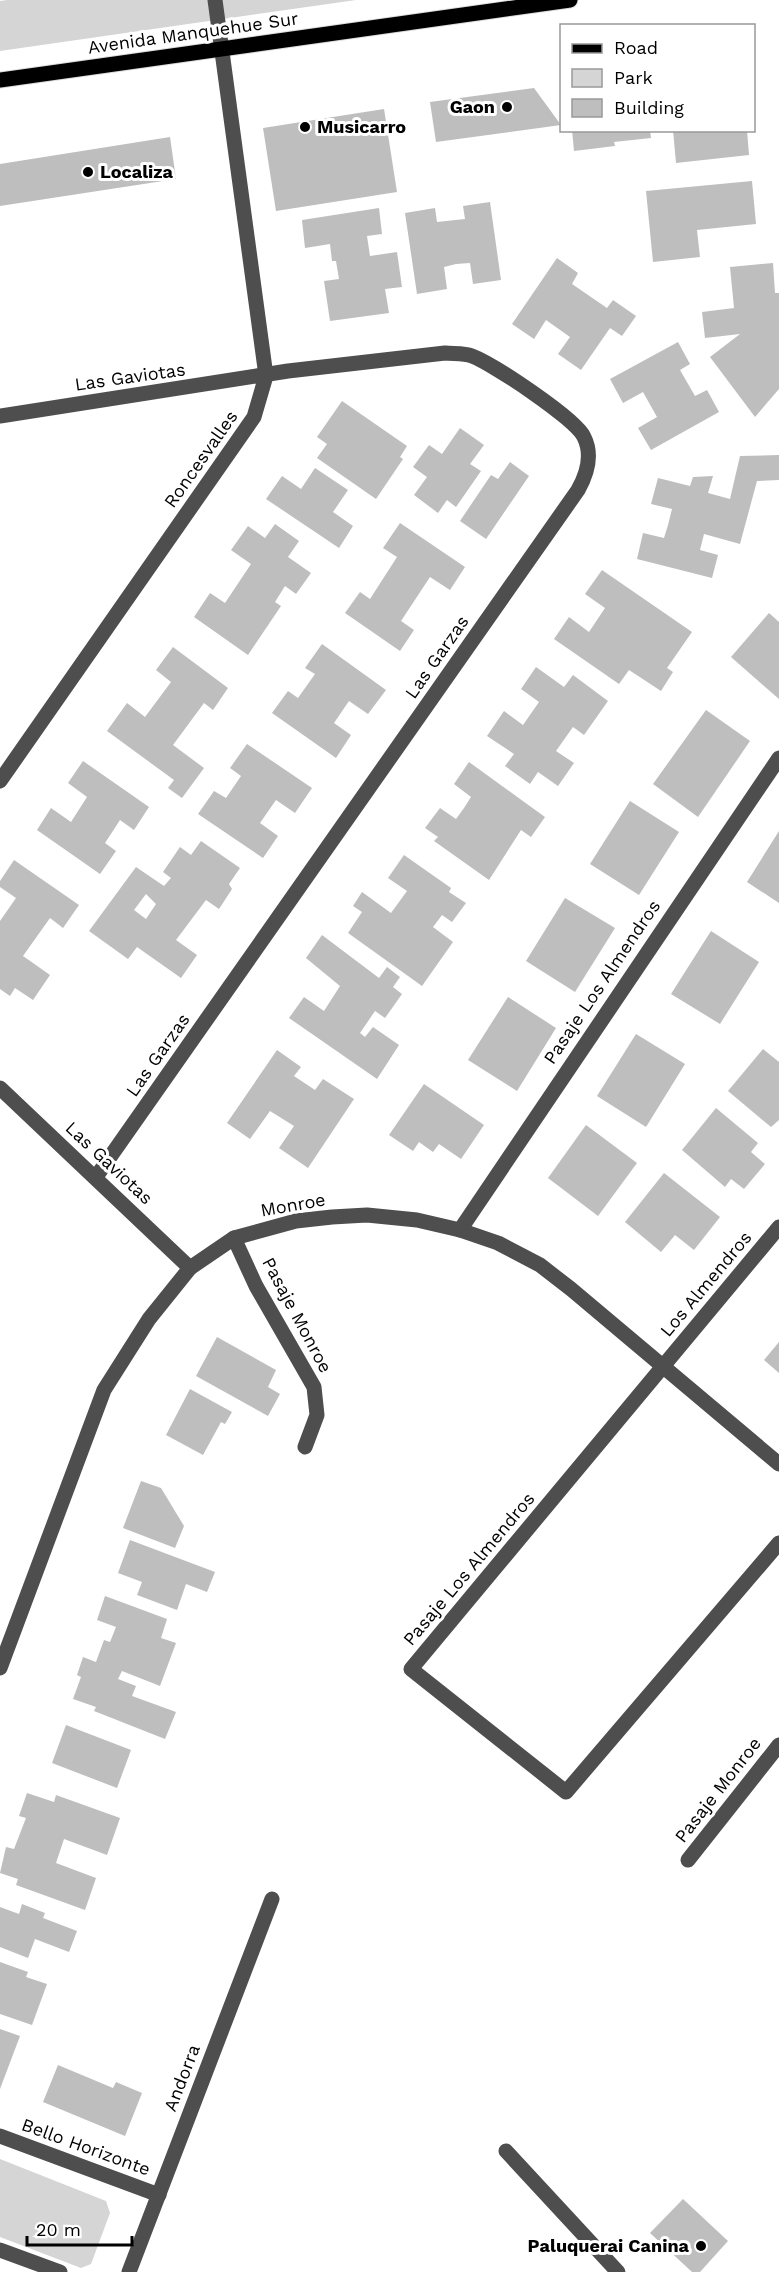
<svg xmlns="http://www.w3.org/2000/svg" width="779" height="2272" font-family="'Work Sans',sans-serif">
<rect width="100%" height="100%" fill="#fff"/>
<!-- green -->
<g fill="#d5d5d5">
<polygon points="7,0 356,0 0,51 0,1"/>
<polygon points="0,2159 106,2201 110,2213 91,2264 81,2268 0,2237"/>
</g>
<!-- building -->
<g fill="#bebebe" fill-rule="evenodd">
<polygon points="534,88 561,125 436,142 430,102"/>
<polygon points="384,109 397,192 276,211 263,128"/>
<polygon points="572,130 650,130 651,138 614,142 615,146 574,151"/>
<polygon points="673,130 747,130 749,155 676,163"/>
<polygon points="170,137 176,179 0,206 0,164"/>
<polygon points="752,181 756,224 697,230 700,257 653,262 646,191"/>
<polygon points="490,202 501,280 473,284 470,263 456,264 444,267 447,289 417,294 405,213 435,208 437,222 465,219 463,206"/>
<polygon points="379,208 382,234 367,236 370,256 397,252 402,287 385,289 389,313 330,321 324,281 339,279 336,261 332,261 330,244 305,248 302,220"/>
<polygon points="557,258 578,273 572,284 607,308 613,300 636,316 622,336 610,328 581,370 558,354 570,337 546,320 534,339 512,324"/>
<polygon points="773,263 775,293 779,293 779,389 755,417 710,357 740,334 705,338 702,312 734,308 730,267"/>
<polygon points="678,342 690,364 680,370 695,396 707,390 719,412 651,450 638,428 657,417 643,392 623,403 610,379"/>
<polygon points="342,401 407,446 400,457 403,459 376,499 317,458 327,444 317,437"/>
<polygon points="460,428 484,445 470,464 481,471 456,507 447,500 438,513 414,495 427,477 413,467 429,445 442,454"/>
<polygon points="779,455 779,480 757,481 740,544 704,534 700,550 718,555 712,578 637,559 643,533 664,538 668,525 672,509 651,504 658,478 690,486 693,477 713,476 708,493 730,499 740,456"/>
<polygon points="510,462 529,476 486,539 460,521 491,475 498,479"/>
<polygon points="315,468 348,490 333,512 353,526 339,548 266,499 282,476 301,489"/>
<polygon points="400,523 465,567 450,590 430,577 401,621 414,630 400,651 345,613 360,592 370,599 397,557 383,548"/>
<polygon points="275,524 299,541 288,557 311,573 296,594 285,586 275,602 281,606 248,655 194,617 210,593 225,603 251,564 231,550 248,526 265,538"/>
<polygon points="602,570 692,632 667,668 673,672 661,691 629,670 619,684 554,639 569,617 589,632 605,608 585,594"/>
<polygon points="769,613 779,622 779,699 731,657"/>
<polygon points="322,644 386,690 368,714 349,701 334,723 351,735 336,758 272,713 288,691 298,698 315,674 305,668"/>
<polygon points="173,647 228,688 213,710 204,703 173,745 204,768 182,798 168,788 174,780 107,731 127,703 145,717 171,682 156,670"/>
<polygon points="536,667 564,687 573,675 608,701 584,735 573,727 556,751 574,763 558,786 538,772 530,784 505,766 514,754 487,736 504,711 523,725 539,702 521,689"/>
<polygon points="706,710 750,741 698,817 653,784"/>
<polygon points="247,744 312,788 295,813 276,800 260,823 278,836 263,858 198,814 214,791 226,798 241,776 230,768"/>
<polygon points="83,761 149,807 134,830 120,820 105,843 116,851 100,874 37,830 51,808 71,822 87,797 68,783"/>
<polygon points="469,762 545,817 531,837 521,830 489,880 434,841 438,837 425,828 440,808 456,819 464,808 471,797 454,784"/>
<polygon points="630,801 679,832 639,895 590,864"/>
<polygon points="779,831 779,903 747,882"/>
<path d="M201,841L240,868L229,884L232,889L219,909L206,900L176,940L197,955L181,978L137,947L128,959L89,931L136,867L164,886L171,878L163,872L180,847L191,855ZM146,894L156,904L146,919L134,910Z"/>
<polygon points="404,855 451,888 449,892 466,903 452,922 442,915 433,927 453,942 422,986 348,933 362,912 353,906 362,892 391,913 407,891 388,878"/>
<polygon points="14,860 79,905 63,928 50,918 23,956 50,975 33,1000 15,988 10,996 0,989 0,921 16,898 0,887 0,881"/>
<polygon points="565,898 615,928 575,992 526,961"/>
<polygon points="711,931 759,962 720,1024 671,994"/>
<polygon points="322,935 379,978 387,967 400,977 393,987 402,994 385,1018 375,1011 360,1033 365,1037 373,1027 399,1045 377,1079 289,1018 304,997 324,1011 340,986 306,958"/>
<polygon points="508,997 556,1028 517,1091 468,1060"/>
<polygon points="636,1034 685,1064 646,1127 597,1096"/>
<polygon points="763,1049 779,1062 779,1120 771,1127 728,1091"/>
<polygon points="277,1050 301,1067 294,1076 315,1090 323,1079 354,1099 308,1168 279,1148 294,1126 270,1111 250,1139 227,1123"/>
<polygon points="424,1084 484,1125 461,1159 439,1144 433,1152 419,1142 413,1151 389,1135"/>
<polygon points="716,1108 758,1143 751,1152 765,1164 744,1189 731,1179 725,1187 682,1150"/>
<polygon points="586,1125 637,1163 598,1216 548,1178"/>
<polygon points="664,1173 720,1217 694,1250 675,1235 661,1252 625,1222"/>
<polygon points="217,1337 276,1370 268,1387 280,1394 268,1416 196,1376"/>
<polygon points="779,1342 779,1373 764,1360"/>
<polygon points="190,1389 232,1412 225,1424 221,1422 203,1455 166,1435"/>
<polygon points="141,1481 161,1488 184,1526 175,1548 123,1528"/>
<polygon points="130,1540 215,1572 207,1592 186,1584 177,1610 137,1595 142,1582 118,1573"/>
<polygon points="105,1596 167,1619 161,1638 176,1643 160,1686 122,1671 118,1679 136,1686 132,1696 176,1712 165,1739 94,1711 96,1707 73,1699 81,1677 77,1675 83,1657 96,1662 104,1640 110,1642 116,1627 97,1620"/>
<polygon points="66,1725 131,1750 117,1788 52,1763"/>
<polygon points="27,1793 54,1802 56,1795 120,1818 107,1855 64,1839 56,1863 96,1878 85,1910 16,1885 18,1879 0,1873 6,1847 14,1849 26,1818 19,1816"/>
<polygon points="22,1904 45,1913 43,1918 77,1931 69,1952 35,1939 28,1958 0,1947 0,1907 19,1914"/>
<polygon points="0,1962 28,1972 26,1977 47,1984 32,2025 0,2014"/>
<polygon points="0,2029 20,2036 0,2089"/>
<polygon points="58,2065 113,2088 116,2082 142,2093 125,2136 43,2102"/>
<polygon points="683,2199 728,2241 700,2272 692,2272 650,2233"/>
</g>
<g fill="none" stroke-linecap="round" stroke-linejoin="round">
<!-- major casing -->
<g stroke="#dbdbdb" stroke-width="17">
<polyline id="major" points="0,80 570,0"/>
</g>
<!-- minor -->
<g stroke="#4e4e4e" stroke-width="15">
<path d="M0,416L288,371L445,353C453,354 464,353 472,356C493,364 576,419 584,437C593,455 587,474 578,490L96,1177"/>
<polyline points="0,781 254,417 266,376 215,0"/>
<polyline points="0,1088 190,1268"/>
<polyline points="779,1227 411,1669 566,1792 779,1543"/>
<polyline points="460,1230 779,758"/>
<polyline points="234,1238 256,1286 314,1387 317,1415 305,1447"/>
<polyline points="0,1668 104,1390 149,1319 190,1268 234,1238 296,1221 332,1217 367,1215 417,1220 460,1230 498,1243 540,1265 571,1289 779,1464"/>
<polyline points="688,1860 779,1745"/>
<polyline points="0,2136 159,2195"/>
<polyline points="506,2151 618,2272"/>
<polyline points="0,2250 60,2272"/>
<polyline points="129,2272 272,1899"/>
</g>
<!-- major -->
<use href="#major" stroke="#000" stroke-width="15"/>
</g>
<!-- markers -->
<g fill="#000" stroke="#fff" stroke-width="2">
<circle cx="507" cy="107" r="6"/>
<circle cx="305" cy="127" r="6"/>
<circle cx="88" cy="172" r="6"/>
<circle cx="701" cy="2246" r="6"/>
</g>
<g text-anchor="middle" stroke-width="6" stroke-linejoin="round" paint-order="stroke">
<!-- street labels -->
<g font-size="18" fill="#000" stroke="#fff">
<text transform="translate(193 33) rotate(-8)" y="6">Avenida Manquehue Sur</text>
<text transform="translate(130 377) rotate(-8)" y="6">Las Gaviotas</text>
<text transform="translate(201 459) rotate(-55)" y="6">Roncesvalles</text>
<text transform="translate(437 657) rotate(-55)" y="6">Las Garzas</text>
<text transform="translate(602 982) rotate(-56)" y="6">Pasaje Los Almendros</text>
<text transform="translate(158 1055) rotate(-55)" y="6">Las Garzas</text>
<text transform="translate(109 1163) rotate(43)" y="6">Las Gaviotas</text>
<text transform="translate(293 1205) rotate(-10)" y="6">Monroe</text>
<text transform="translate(706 1284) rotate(-50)" y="6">Los Almendros</text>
<text transform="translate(297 1315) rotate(62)" y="6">Pasaje Monroe</text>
<text transform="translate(469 1569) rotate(-50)" y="6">Pasaje Los Almendros</text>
<text transform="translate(718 1790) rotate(-52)" y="6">Pasaje Monroe</text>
<text transform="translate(182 2078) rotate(-69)" y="6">Andorra</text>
<text transform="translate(86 2147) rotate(20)" y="6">Bello Horizonte</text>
</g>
<!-- poi labels -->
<g font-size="18" font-weight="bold" fill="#000" stroke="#fff" text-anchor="end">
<text x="495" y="113">Gaon</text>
<text x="317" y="133" text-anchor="start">Musicarro</text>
<text x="100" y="178" text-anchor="start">Localiza</text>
<text x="689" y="2252">Paluquerai Canina</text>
</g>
</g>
<!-- legend -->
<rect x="560" y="24" width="195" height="108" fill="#ffffff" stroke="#999999" stroke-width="1.5"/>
<rect x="572" y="44" width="30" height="9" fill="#000000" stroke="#999999" stroke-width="1.5"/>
<text x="614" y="54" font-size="18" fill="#000000">Road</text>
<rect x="572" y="69" width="30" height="18" fill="#d5d5d5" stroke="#999999" stroke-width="1.5"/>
<text x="614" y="84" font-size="18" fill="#000000">Park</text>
<rect x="572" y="99" width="30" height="18" fill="#bebebe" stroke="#999999" stroke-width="1.5"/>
<text x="614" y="114" font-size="18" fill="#000000">Building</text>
<!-- scale -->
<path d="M27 2236v9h105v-9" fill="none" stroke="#000000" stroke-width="3"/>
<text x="36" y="2236" font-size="18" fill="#000000" stroke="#ffffff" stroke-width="4.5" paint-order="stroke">20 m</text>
</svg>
